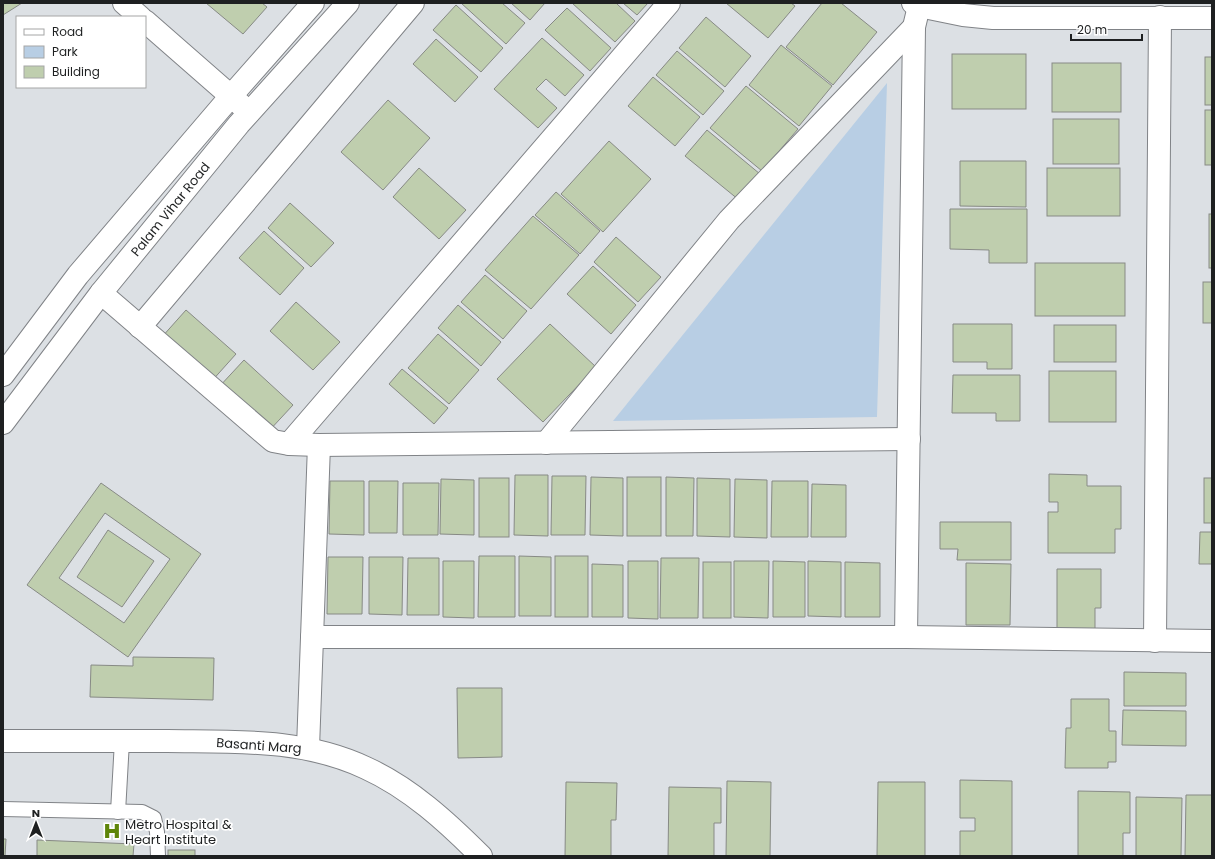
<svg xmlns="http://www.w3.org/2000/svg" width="1215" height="859" font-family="Poppins,sans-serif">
<rect width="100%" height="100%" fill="#dce0e4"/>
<!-- park -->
<polygon fill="#b8cee4" points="887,83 877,417 613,421"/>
<!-- building -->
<g fill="#bfceae" stroke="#878a85" fill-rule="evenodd">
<polygon points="3,3 22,3 3,15"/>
<polygon points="206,3 262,3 267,7 243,34"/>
<polygon points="461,3 502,3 525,23 506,44"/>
<polygon points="511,3 545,3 530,20"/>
<polygon points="572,3 616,3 635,21 615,42"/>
<polygon points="623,3 648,3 637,15"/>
<polygon points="726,3 791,3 795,6 768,38"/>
<polygon points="822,3 841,3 877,32 833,85 786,47"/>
<polygon points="456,5 503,48 481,72 433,30"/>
<polygon points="567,8 611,48 590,71 545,30"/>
<polygon points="706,17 751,56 725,87 679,48"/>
<polygon points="542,38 584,75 565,96 546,79 536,89 557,108 538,128 494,89"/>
<polygon points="436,39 478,77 455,102 413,64"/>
<polygon points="781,45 832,86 799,126 749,85"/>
<polygon points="677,51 724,91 703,115 656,75"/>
<rect x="952" y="54" width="74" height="55"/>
<rect x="1205" y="57" width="7" height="48"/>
<rect x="1052" y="63" width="69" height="49"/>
<polygon points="653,77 700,117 675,146 628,106"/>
<polygon points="746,86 798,129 762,171 710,128"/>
<polygon points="388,100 430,138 383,190 341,152"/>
<rect x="1205" y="110" width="7" height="55"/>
<rect x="1053" y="119" width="66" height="45"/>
<polygon points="707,130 760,174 739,200 685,156"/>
<polygon points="609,141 651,179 603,232 561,194"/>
<polygon points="960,161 1026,161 1026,207 960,206"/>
<polygon points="419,168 466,210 439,239 393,197"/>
<rect x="1047" y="168" width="73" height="48"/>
<polygon points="556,192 600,231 580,254 535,215"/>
<polygon points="290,203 334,243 311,267 268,228"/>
<polygon points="950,209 1027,209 1027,263 989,263 989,250 950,249"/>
<rect x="1209" y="214" width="3" height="54"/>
<polygon points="533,216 579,255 531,309 485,270"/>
<polygon points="264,231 304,268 280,295 239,258"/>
<polygon points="616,237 661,277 638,302 594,262"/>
<rect x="1035" y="263" width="90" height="53"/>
<polygon points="593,266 636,305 611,334 567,294"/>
<polygon points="485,275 527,311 503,339 461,302"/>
<rect x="1203" y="282" width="9" height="41"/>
<polygon points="296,302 340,342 313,370 270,331"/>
<polygon points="458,305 501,342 481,366 438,328"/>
<polygon points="186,310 236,354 210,383 161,338"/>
<polygon points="550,324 596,367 543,422 497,379"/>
<polygon points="953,324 1012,324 1012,369 987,369 987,362 953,362"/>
<rect x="1054" y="325" width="62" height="37"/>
<polygon points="438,334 479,370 449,404 408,368"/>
<polygon points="244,360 293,405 267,433 218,388"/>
<polygon points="402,369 448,408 434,424 389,384"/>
<rect x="1049" y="371" width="67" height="51"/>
<polygon points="953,375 1020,375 1020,421 996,421 996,413 952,413"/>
<polygon points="1049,474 1087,475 1087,486 1121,486 1121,529 1115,529 1115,553 1048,553 1048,512 1058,512 1058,502 1049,502"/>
<polygon points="515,475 548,475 548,536 514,535"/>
<polygon points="552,476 586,476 585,535 551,535"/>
<polygon points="591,477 623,478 623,536 590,535"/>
<rect x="627" y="477" width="34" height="59"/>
<polygon points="666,477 694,478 693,536 666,536"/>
<rect x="479" y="478" width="30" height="59"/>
<polygon points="697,478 730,479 730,537 697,536"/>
<rect x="1204" y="478" width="8" height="45"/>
<polygon points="441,479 474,480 474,535 440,534"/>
<polygon points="735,479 767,480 767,538 734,537"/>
<polygon points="330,481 364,481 364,535 329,534"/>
<polygon points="369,481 398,481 397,533 369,533"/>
<polygon points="772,481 808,481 808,537 771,537"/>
<path d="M101,483L201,554L128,657L27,585ZM105,513L170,559L124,623L59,578Z"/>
<polygon points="403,483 439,483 438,535 403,535"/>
<polygon points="812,484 846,485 846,537 811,537"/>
<polygon points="940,522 1011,522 1011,560 957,560 958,549 940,549"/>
<polygon points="108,530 154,561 122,607 77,577"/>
<polygon points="1200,532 1212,532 1212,564 1199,564"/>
<polygon points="479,556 515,556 515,617 478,617"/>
<polygon points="519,556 551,557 551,616 519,616"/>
<rect x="555" y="556" width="33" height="61"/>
<polygon points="328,557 363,557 362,614 327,614"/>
<polygon points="369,557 403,557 402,615 369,614"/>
<polygon points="408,558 439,558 439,615 407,615"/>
<polygon points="661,558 699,558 698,618 660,618"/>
<polygon points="443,561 474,561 474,618 443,617"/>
<polygon points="628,561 658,561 658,619 628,618"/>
<polygon points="734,561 769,561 768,618 734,617"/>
<polygon points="773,561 805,562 805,617 773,617"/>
<polygon points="808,561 841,562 841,617 808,616"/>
<rect x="703" y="562" width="28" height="56"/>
<polygon points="845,562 880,563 880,617 845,617"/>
<polygon points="966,563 1011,564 1010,625 966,625"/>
<polygon points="592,564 623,565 623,617 592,617"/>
<polygon points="1057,569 1101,569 1101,608 1095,608 1095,631 1057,630"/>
<polygon points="133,657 214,658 213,700 90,697 91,665 133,666"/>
<polygon points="1124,672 1186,673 1186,706 1124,706"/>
<polygon points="457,688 502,688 502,757 458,758"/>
<polygon points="1071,699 1109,699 1109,731 1116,731 1116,762 1108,762 1108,768 1065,768 1066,728 1071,728"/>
<polygon points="1123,710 1186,711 1186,746 1122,745"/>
<polygon points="960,780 1012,781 1012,856 960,856 960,831 975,831 975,818 960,818"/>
<polygon points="727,781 771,782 770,856 726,856"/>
<polygon points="566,782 617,783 616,820 611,820 611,856 565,856"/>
<polygon points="878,782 925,782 925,856 877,856"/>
<polygon points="669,787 721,788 721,823 714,823 714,856 668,856"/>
<polygon points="1078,791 1130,792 1130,833 1123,833 1123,856 1078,856"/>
<polygon points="1186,795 1212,795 1212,856 1185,856"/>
<polygon points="1136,797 1182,798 1181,856 1136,856"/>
<polygon points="3,839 6,839 5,856 3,856"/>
<polygon points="37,840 134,844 133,856 37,856"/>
<rect x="168" y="850" width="27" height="6"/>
</g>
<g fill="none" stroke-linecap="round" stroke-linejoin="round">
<!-- lane casing -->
<g stroke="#808387" stroke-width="16">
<g id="lane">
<polyline points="3,809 142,812 154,818 157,832 158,856"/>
<polyline points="118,812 122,741"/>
</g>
</g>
<!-- street casing -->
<g stroke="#808387" stroke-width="24">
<g id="street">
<polyline points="124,3 140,17"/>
<polyline points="913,3 919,6 963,15 993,18 1212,18"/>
<polyline points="145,21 249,112"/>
<polyline points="101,293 273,441 289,444 319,445 909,439"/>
<polyline points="140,327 413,3"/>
<polyline points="546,443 729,220 914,27"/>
<polyline points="289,444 669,3"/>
<polyline points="312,637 906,637 1212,641"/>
<polyline points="906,637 914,27 919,6"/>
<polyline points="1155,641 1160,17"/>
<polyline points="308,748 319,445"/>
</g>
</g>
<!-- secondary casing -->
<g stroke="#808387" stroke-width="24">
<g id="secondary">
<polyline points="3,375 78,275 231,96 313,3"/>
<polyline points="3,423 101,293 239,124 348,3"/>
<path d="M3,741C58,741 112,741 167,741C234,742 303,738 366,768C410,788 447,822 481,856"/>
</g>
</g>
<!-- lane -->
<use href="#lane" stroke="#fff" stroke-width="14"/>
<!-- street -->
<use href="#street" stroke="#fff" stroke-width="22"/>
<!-- secondary -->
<use href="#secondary" stroke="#fff" stroke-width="22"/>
</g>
<!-- icons -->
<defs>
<g id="hospital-bare" transform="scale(1.38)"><path d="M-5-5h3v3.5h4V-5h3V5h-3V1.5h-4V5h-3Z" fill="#5e8509" stroke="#fff" stroke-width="2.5" paint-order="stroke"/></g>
</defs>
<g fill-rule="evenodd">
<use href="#hospital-bare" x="112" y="831"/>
</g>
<g text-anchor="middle" stroke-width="3.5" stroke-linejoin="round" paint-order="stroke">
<!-- street labels -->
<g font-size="13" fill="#1e2021" stroke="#fff">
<text transform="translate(170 209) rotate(-51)" y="5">Palam Vihar Road</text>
<text transform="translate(259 745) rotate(4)" y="5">Basanti Marg</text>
</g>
<!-- poi labels -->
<g font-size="13" fill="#1e2021" stroke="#fff" text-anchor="start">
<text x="125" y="829">Metro Hospital &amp;<tspan x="125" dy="15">Heart Institute</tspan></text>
</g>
</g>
<!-- border -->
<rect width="1215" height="859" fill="none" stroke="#1e2021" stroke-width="8"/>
<!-- legend -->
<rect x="16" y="16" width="130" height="72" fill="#ffffff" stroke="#a5a6a6"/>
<rect x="24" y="29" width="20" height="6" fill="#ffffff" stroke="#a5a6a6"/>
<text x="52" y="36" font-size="12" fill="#1e2021">Road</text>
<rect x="24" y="46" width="20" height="12" fill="#b8cee4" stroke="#a5a6a6"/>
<text x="52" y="56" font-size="12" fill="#1e2021">Park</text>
<rect x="24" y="66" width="20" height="12" fill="#bfceae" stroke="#a5a6a6"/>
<text x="52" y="76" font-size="12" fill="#1e2021">Building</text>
<!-- north arrow -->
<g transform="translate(36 823)" stroke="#ffffff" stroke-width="3" paint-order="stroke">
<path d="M0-3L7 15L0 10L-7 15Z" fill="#1e2021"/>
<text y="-6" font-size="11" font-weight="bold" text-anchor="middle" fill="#1e2021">N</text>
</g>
<!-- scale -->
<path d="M1071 34v6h71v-6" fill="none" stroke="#1e2021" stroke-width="2"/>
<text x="1077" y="34" font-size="12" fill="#1e2021" stroke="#ffffff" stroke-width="3" paint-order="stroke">20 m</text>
</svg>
